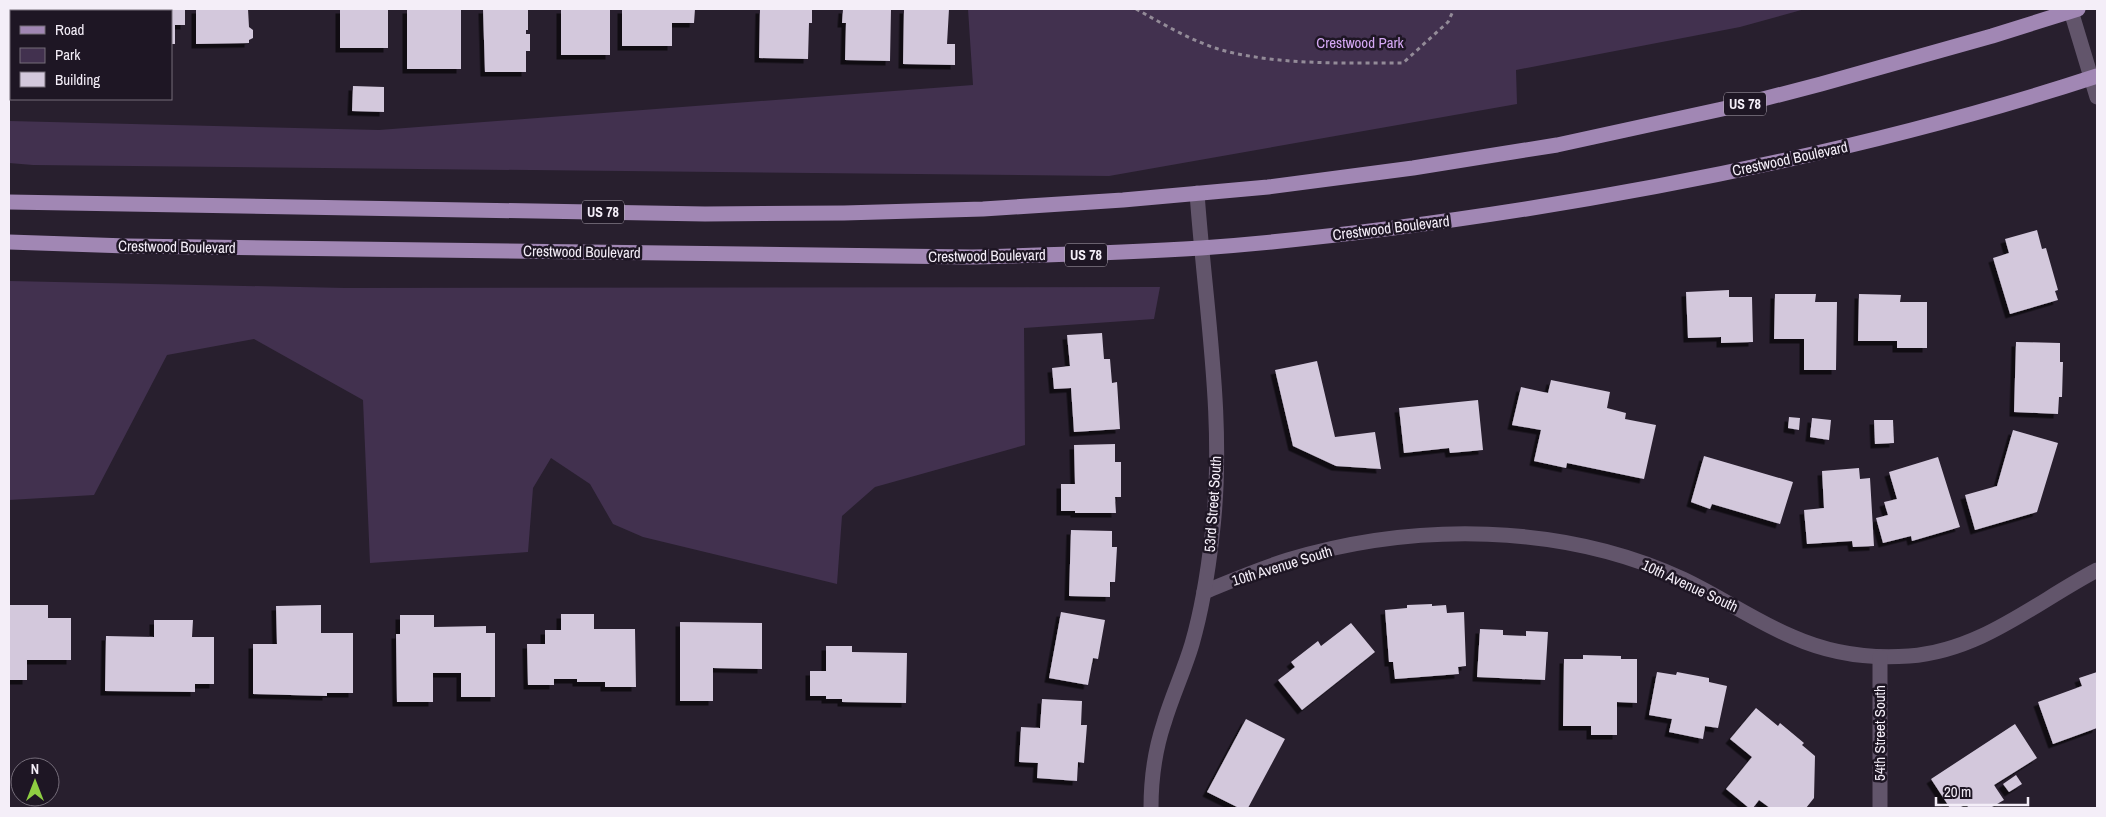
<svg xmlns="http://www.w3.org/2000/svg" width="2106" height="817" font-family="'Archivo Narrow',sans-serif">
<defs>
<filter id="shadow"><feDropShadow dx="-4.5" dy="4.5" stdDeviation="0" flood-color="#0009"/></filter>
</defs>
<rect width="100%" height="100%" fill="#281f2e"/>
<!-- green -->
<g fill="#42314f">
<polygon points="968,9 1805,9 1740,27 1516,70 1517,104 1109,176 33,165 9,163 9,121 379,130 973,85"/>
<polygon points="9,281 345,288 1160,287 1154,319 1024,328 1025,445 875,487 842,516 837,584 643,537 613,524 590,484 551,458 533,488 528,552 370,563 363,400 254,339 167,355 94,495 9,500"/>
</g>
<!-- building -->
<g fill="#d3c8dc" filter="url(#shadow)">
<polygon points="9,9 44,9 44,11 11,11 11,44 9,44"/>
<rect x="63" y="9" width="47" height="2"/>
<polygon points="130,9 185,9 185,25 175,25 175,44 171,44 171,11 130,11"/>
<polygon points="196,9 248,9 249,27 253,30 253,38 249,40 249,43 196,44"/>
<rect x="340" y="9" width="48" height="39"/>
<rect x="407" y="9" width="54" height="60"/>
<polygon points="483,9 528,9 528,30 526,30 526,34 530,34 530,51 526,51 526,72 485,72"/>
<rect x="561" y="9" width="49" height="46"/>
<polygon points="622,9 695,9 694,23 672,23 672,46 622,46"/>
<polygon points="760,9 812,10 812,23 809,23 808,59 759,58"/>
<polygon points="843,9 891,9 890,61 845,60 846,23 842,23"/>
<polygon points="904,9 949,9 947,44 955,44 955,65 903,64"/>
<polygon points="353,86 384,87 384,112 352,111"/>
<polygon points="2037,230 2042,249 2046,248 2058,290 2055,291 2058,300 2010,314 1993,258 2009,253 2005,239"/>
<polygon points="1729,290 1729,297 1752,297 1753,342 1721,343 1721,337 1688,338 1686,292"/>
<polygon points="1775,294 1816,294 1815,302 1837,302 1836,370 1804,370 1804,339 1774,339"/>
<polygon points="1859,294 1901,295 1900,302 1927,302 1927,348 1897,348 1897,341 1858,341"/>
<polygon points="1102,333 1104,359 1110,359 1112,383 1117,382 1120,429 1074,432 1071,388 1054,389 1052,368 1070,366 1067,335"/>
<polygon points="2016,342 2060,343 2060,362 2063,362 2062,397 2059,397 2058,414 2014,412"/>
<polygon points="1317,361 1335,437 1375,432 1381,469 1336,466 1293,446 1275,370"/>
<polygon points="1551,380 1610,392 1607,408 1626,413 1625,419 1656,425 1644,479 1567,463 1566,468 1534,461 1541,430 1512,425 1521,387 1548,393"/>
<polygon points="1478,400 1483,450 1450,453 1449,448 1404,453 1399,408"/>
<polygon points="1789,417 1800,418 1799,430 1788,428"/>
<polygon points="1812,418 1831,420 1829,440 1810,437"/>
<polygon points="1874,420 1893,420 1894,443 1875,444"/>
<polygon points="2013,430 2058,443 2037,512 1975,530 1965,495 1997,486"/>
<polygon points="1115,444 1115,462 1121,462 1121,497 1115,497 1116,513 1075,513 1075,511 1061,511 1061,484 1075,484 1074,445"/>
<polygon points="1704,456 1793,482 1780,524 1712,504 1710,509 1691,502"/>
<polygon points="1938,457 1960,527 1912,541 1911,536 1883,543 1876,518 1888,515 1884,502 1897,499 1889,472"/>
<polygon points="1859,468 1860,479 1870,478 1874,546 1853,547 1852,541 1807,544 1804,510 1824,508 1822,471"/>
<polygon points="1071,530 1112,531 1112,547 1117,547 1115,582 1110,582 1110,597 1069,596"/>
<polygon points="1432,604 1432,606 1446,605 1447,613 1464,612 1466,666 1458,667 1459,674 1395,679 1393,662 1389,662 1385,610 1407,608 1407,605"/>
<polygon points="9,605 48,605 48,618 71,618 71,660 27,660 27,680 9,680"/>
<polygon points="321,605 321,633 353,633 353,693 327,693 327,696 253,694 253,644 277,644 276,606"/>
<polygon points="1061,612 1105,620 1098,659 1093,658 1088,685 1049,678"/>
<polygon points="561,614 594,614 594,629 635,629 636,687 605,687 605,682 577,682 577,679 554,679 554,685 528,685 527,644 545,644 545,630 561,630"/>
<polygon points="400,615 434,615 434,627 486,626 486,633 495,633 495,697 461,697 461,673 433,673 433,702 397,702 396,634 400,634"/>
<polygon points="154,620 193,620 192,637 214,637 214,684 195,684 195,692 105,691 106,636 154,637"/>
<polygon points="680,622 762,623 762,669 713,668 713,701 680,701"/>
<polygon points="1351,623 1375,652 1302,710 1278,680 1295,667 1291,662 1318,641 1321,646"/>
<polygon points="1480,629 1503,630 1503,635 1526,636 1526,631 1548,632 1545,680 1477,677"/>
<polygon points="826,646 852,646 852,652 907,653 906,703 842,702 842,699 826,699 826,696 810,696 810,671 826,671"/>
<polygon points="1583,655 1621,656 1621,659 1637,659 1637,703 1617,702 1617,735 1591,735 1591,726 1563,726 1564,659 1583,659"/>
<polygon points="1657,672 1676,675 1677,672 1709,678 1709,682 1727,686 1718,728 1705,726 1703,739 1669,732 1672,719 1649,715"/>
<polygon points="2097,672 2097,728 2053,744 2038,702 2082,686 2079,678"/>
<polygon points="1042,699 1082,701 1081,725 1087,725 1084,763 1078,762 1077,781 1037,778 1038,763 1019,762 1021,727 1040,728"/>
<polygon points="1756,708 1778,726 1780,723 1804,743 1802,745 1815,756 1814,798 1806,808 1770,808 1759,800 1753,808 1749,808 1726,789 1752,757 1730,739"/>
<polygon points="1246,719 1285,739 1248,808 1239,808 1207,792"/>
<polygon points="2015,724 2037,758 1994,785 2004,800 1990,808 1969,808 1966,804 1959,808 1950,808 1931,779"/>
<polygon points="2016,775 2022,784 2009,792 2003,784"/>
</g>
<g fill="none" stroke-linecap="round" stroke-linejoin="round">
<!-- path -->
<path stroke="#938b98" stroke-width="3" stroke-dasharray="4 4" stroke-linecap="butt" d="M1136,9C1165,25 1196,44 1229,52C1285,65 1346,63 1403,63L1448,22L1454,9"/>
<!-- street -->
<g stroke="#62556b" stroke-width="15">
<polyline points="2071,11 2097,97"/>
<path d="M1204,592C1231,581 1259,569 1288,560C1415,522 1562,523 1683,579C1721,597 1755,621 1793,637C1829,653 1869,659 1909,656C1981,651 2036,602 2097,570"/>
<path d="M1151,808C1151,780 1155,750 1164,723C1172,696 1184,671 1192,644C1202,609 1208,572 1212,536C1226,422 1205,307 1197,193"/>
<polyline points="1880,808 1880,657"/>
</g>
<!-- primary -->
<g stroke="#a187b4" stroke-width="15">
<polyline points="9,202 705,214 844,213 983,209 1123,200 1268,187 1413,168 1557,145 1736,106 1821,84 1992,36 2078,9"/>
<path d="M9,242L127,246L971,257C1047,255 1124,253 1201,248C1310,240 1418,226 1526,209C1720,178 1911,137 2097,76"/>
</g>
</g>
<g text-anchor="middle" stroke-width="5" stroke-linejoin="round" paint-order="stroke">
<!-- shield labels -->
<g fill="#1e1624" stroke="#b4adb8" stroke-width="1">
<rect x="1724" y="92.5" width="42" height="23" rx="4"/>
<rect x="582" y="200.5" width="42" height="23" rx="4"/>
<rect x="1065" y="243.5" width="42" height="23" rx="4"/>
</g>
<g font-size="14" font-weight="bold" fill="#f4eef8">
<text x="1745" y="109">US 78</text>
<text x="603" y="217">US 78</text>
<text x="1086" y="260">US 78</text>
</g>
<!-- park labels -->
<g font-size="15" fill="#d6a9f5" stroke="#1e1624">
<text x="1360" y="48">Crestwood Park</text>
</g>
<!-- street labels -->
<g font-size="15" fill="#f4eef8" stroke="#1e1624">
<text transform="translate(1790 159) rotate(-12)" y="5">Crestwood Boulevard</text>
<text transform="translate(1391 228) rotate(-7)" y="5">Crestwood Boulevard</text>
<text transform="translate(177 247) rotate(1)" y="5">Crestwood Boulevard</text>
<text transform="translate(582 252) rotate(1)" y="5">Crestwood Boulevard</text>
<text transform="translate(987 256) rotate(-1)" y="5">Crestwood Boulevard</text>
<text transform="translate(1213 504) rotate(-86)" y="5">53rd Street South</text>
<text transform="translate(1282 566) rotate(-17)" y="5">10th Avenue South</text>
<text transform="translate(1690 586) rotate(25)" y="5">10th Avenue South</text>
<text transform="translate(1880 733) rotate(-90)" y="5">54th Street South</text>
</g>
</g>
<!-- border -->
<rect width="2106" height="817" fill="none" stroke="#f4eef8" stroke-width="20"/>
<!-- legend -->
<rect x="10" y="10" width="162" height="90" fill="#1e1624" stroke="#746c79"/>
<rect x="20" y="26" width="25" height="8" fill="#a187b4" stroke="#746c79"/>
<text x="55" y="35" font-size="15" fill="#f4eef8">Road</text>
<rect x="20" y="48" width="25" height="15" fill="#42314f" stroke="#746c79"/>
<text x="55" y="60" font-size="15" fill="#f4eef8">Park</text>
<rect x="20" y="72" width="25" height="15" fill="#d3c8dc" stroke="#746c79"/>
<text x="55" y="85" font-size="15" fill="#f4eef8">Building</text>
<!-- north arrow -->
<g transform="translate(35 782)"><circle r="24" fill="#1e1624" stroke="#746c79"/>
<path d="M0-4L9 19L0 12L-9 19Z" fill="#8ecd42"/>
<text y="-8" font-size="14" font-weight="bold" text-anchor="middle" fill="#f4eef8">N</text>
</g>
<!-- scale -->
<path d="M1936 797v8h92v-8" fill="none" stroke="#f4eef8" stroke-width="2.5"/>
<text x="1944" y="797" font-size="15" fill="#f4eef8" stroke="#1e1624" stroke-width="4" paint-order="stroke">20 m</text>
</svg>
